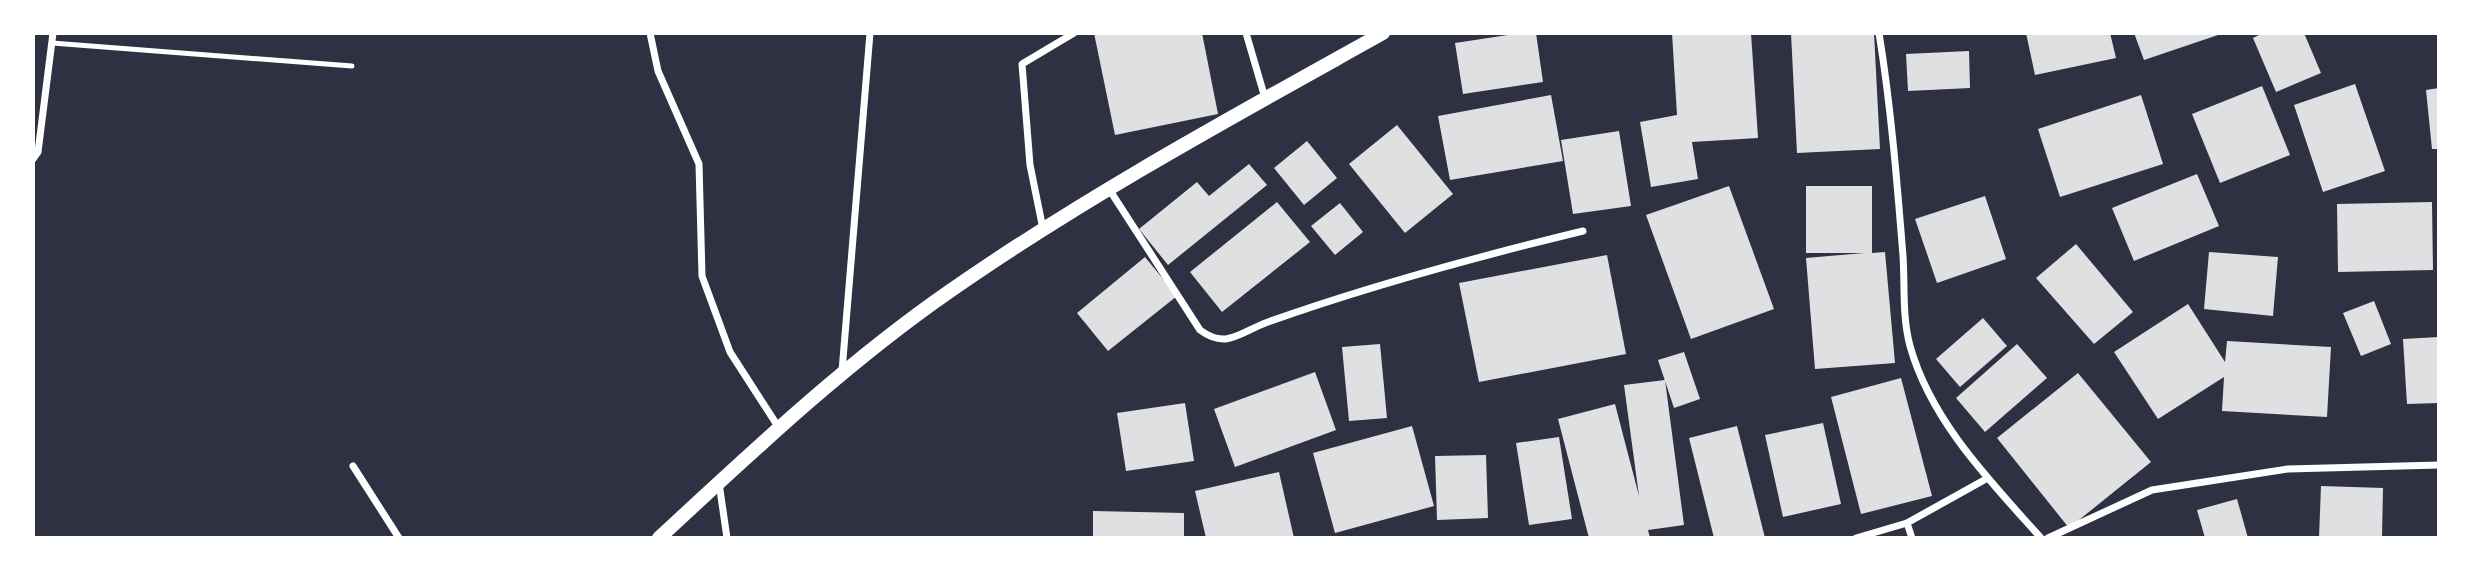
<svg xmlns="http://www.w3.org/2000/svg" width="2472" height="571" font-family="'Titillium Web',sans-serif">
<rect width="100%" height="100%" fill="#2d3142"/>
<!-- building -->
<g fill="#e0e0e3">
<polygon points="1094,33 1202,33 1218,114 1115,135"/>
<polygon points="1521,33 1536,33 1543,82 1463,94 1455,43"/>
<polygon points="1672,33 1751,33 1758,138 1692,142 1698,179 1651,187 1640,122 1677,115"/>
<polygon points="1791,33 1874,33 1880,149 1797,153"/>
<polygon points="2026,33 2110,33 2116,58 2035,75"/>
<polygon points="2134,33 2221,33 2221,34 2144,60"/>
<polygon points="2263,33 2304,33 2321,73 2276,92 2253,38"/>
<polygon points="1969,51 1970,88 1908,91 1906,54"/>
<polygon points="2355,84 2385,171 2323,192 2294,105"/>
<polygon points="2262,86 2290,155 2220,183 2192,114"/>
<polygon points="2439,88 2439,149 2432,149 2426,90"/>
<polygon points="1551,95 1563,161 1450,180 1438,116"/>
<polygon points="2141,95 2163,164 2060,197 2038,129"/>
<polygon points="1397,125 1453,194 1405,233 1349,164"/>
<polygon points="1619,131 1631,206 1573,214 1561,140"/>
<polygon points="1307,141 1337,178 1304,205 1274,168"/>
<polygon points="1249,164 1267,185 1168,265 1139,229 1197,182 1209,196"/>
<polygon points="2197,174 2219,226 2134,261 2112,208"/>
<polygon points="1729,186 1774,309 1691,339 1646,215"/>
<polygon points="1806,186 1872,186 1872,253 1885,252 1895,363 1815,369 1806,258 1864,253 1806,253"/>
<polygon points="1985,196 2006,259 1937,283 1915,219"/>
<polygon points="1277,202 1310,242 1222,312 1190,272"/>
<polygon points="2432,202 2433,270 2338,272 2337,204"/>
<polygon points="1340,203 1363,232 1335,255 1311,226"/>
<polygon points="2076,244 2133,312 2094,344 2036,278"/>
<polygon points="2209,252 2278,257 2273,316 2204,309"/>
<polygon points="1607,255 1626,354 1479,382 1459,283"/>
<polygon points="1145,257 1177,296 1108,351 1077,313"/>
<polygon points="2374,301 2391,344 2361,356 2343,313"/>
<polygon points="2188,304 2225,362 2227,341 2331,347 2327,417 2222,411 2224,377 2158,419 2114,352"/>
<polygon points="1983,318 2007,346 1960,387 1936,359"/>
<polygon points="2439,337 2439,403 2407,404 2403,339"/>
<polygon points="1380,344 1387,418 1349,421 1342,347"/>
<polygon points="2017,344 2047,378 1985,432 1956,398"/>
<polygon points="1684,352 1700,399 1674,408 1658,360"/>
<polygon points="1315,372 1336,430 1235,467 1214,409"/>
<polygon points="2078,373 2151,462 2069,528 1997,438"/>
<polygon points="1901,378 1932,496 1861,514 1831,397"/>
<polygon points="1665,380 1684,525 1648,530 1650,538 1589,538 1558,419 1615,404 1639,496 1624,385"/>
<polygon points="1185,403 1194,461 1126,471 1117,413"/>
<polygon points="1823,423 1841,504 1783,517 1765,435"/>
<polygon points="1412,426 1434,506 1335,533 1313,453"/>
<polygon points="1737,426 1765,538 1714,538 1689,438"/>
<polygon points="1559,437 1572,519 1529,525 1516,443"/>
<polygon points="1486,455 1488,518 1437,520 1435,456"/>
<polygon points="1279,472 1294,538 1206,538 1195,491"/>
<polygon points="2321,486 2383,488 2382,538 2319,538"/>
<polygon points="2237,499 2248,538 2205,538 2197,510"/>
<polygon points="1093,511 1184,513 1184,538 1093,538"/>
</g>
<g fill="none" stroke-linecap="round" stroke-linejoin="round">
<!-- service -->
<polyline stroke="#fff" stroke-width="5" points="52,43 352,66"/>
<!-- minor -->
<g stroke="#fff" stroke-width="7">
<polyline points="650,33 658,71 699,164 702,276 730,352 779,428"/>
<polyline points="1246,33 1265,98"/>
<path d="M1879,33C1891,107 1897,181 1903,256C1905,286 1902,316 1910,346C1931,421 1990,481 2041,538"/>
<polyline points="33,159 38,152 53,33"/>
<path d="M1109,189L1200,330C1227,350 1240,332 1268,322C1372,285 1476,257 1583,231"/>
<polyline points="1043,229 1030,165 1022,64 1074,33"/>
<polyline points="842,371 870,33"/>
<polyline points="353,466 399,538"/>
<polyline points="719,483 727,538"/>
<polyline points="1907,523 1912,538"/>
<polyline points="1856,538 1907,523 1986,479"/>
<polyline points="2048,538 2152,490 2288,469 2439,465"/>
</g>
<!-- secondary -->
<path stroke="#fff" stroke-width="14" d="M659,538C752,452 846,363 950,291C1088,195 1236,115 1383,33"/>
</g>
<!-- border -->
<rect width="2472" height="571" fill="none" stroke="#ffffff" stroke-width="70"/>
</svg>
